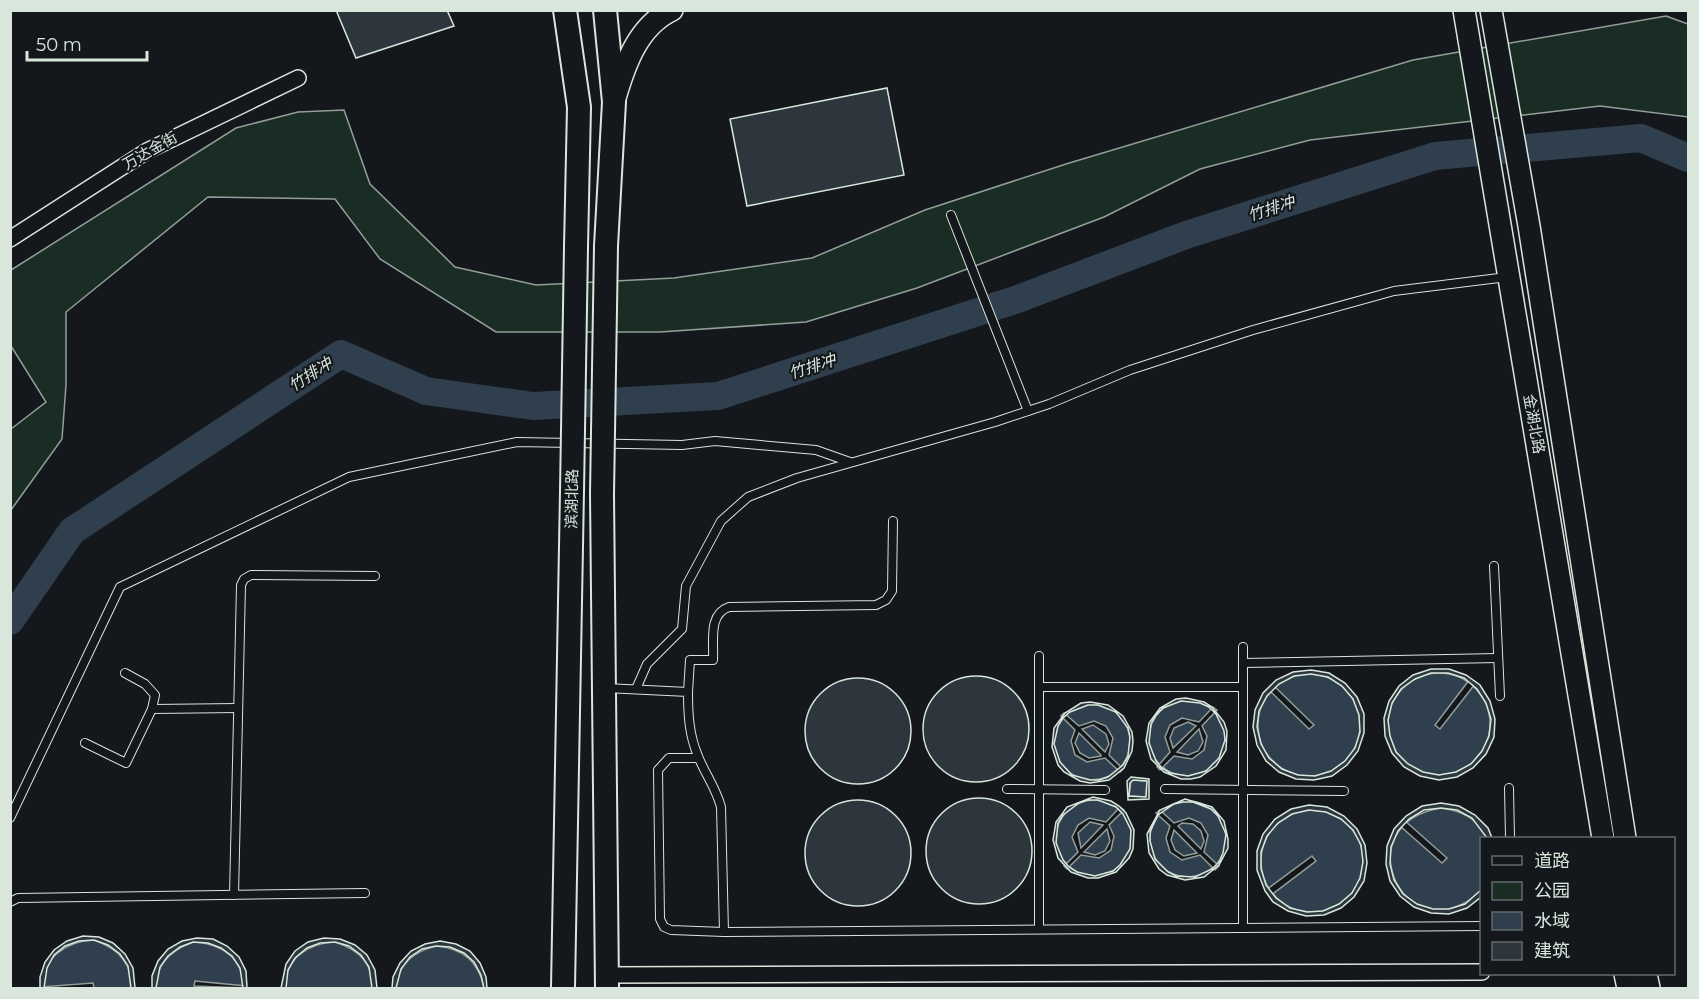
<svg xmlns="http://www.w3.org/2000/svg" width="1699" height="999" font-family="Montserrat,'Noto Sans SC',sans-serif">
<rect width="100%" height="100%" fill="#14181c"/>
<!-- green -->
<polygon fill="#1a2d24" stroke="#939e99" stroke-width="1.5" points="1666,16 1688,24 1688,117 1600,106 1310,140 1200,169 1104,217 917,288 806,322 660,332 496,332 380,259 335,199 208,197 66,312 66,385 62,439 11,510 11,429 46,402 11,346 11,270 236,128 298,112 344,110 370,184 455,267 536,285 674,278 812,258 925,210 1066,164 1413,60"/>
<!-- water -->
<g fill="#2f3f4d" stroke="#939e99" stroke-width="1.5">
<circle cx="1439" cy="724" r="51"/>
<circle cx="1309" cy="725" r="51"/>
<circle cx="1187" cy="738" r="38"/>
<circle cx="1092" cy="742" r="38"/>
<polygon points="1131,780 1147,781 1146,797 1129,796"/>
<circle cx="1094" cy="838" r="38"/>
<circle cx="1188" cy="839" r="38"/>
<path d="M1441,808C1462,811 1478,818 1487,838H1482L1481,889C1476,898 1466,903 1456,907C1394,930 1353,823 1441,808Z"/>
<circle cx="1312" cy="861" r="51"/>
<path d="M94,940C117,948 133,963 131,988H44C40,958 67,941 94,940Z"/>
<path d="M193,942C220,943 245,958 243,988H156C155,964 172,950 193,942Z"/>
<path d="M335,942C357,949 374,963 372,988H286C283,959 309,943 335,942Z"/>
<path d="M436,946C463,948 479,962 484,988H396C397,964 415,951 436,946Z"/>
</g>
<!-- pier -->
<g fill="#14181c" stroke="#939e99" stroke-width="1.5" fill-rule="evenodd">
<polygon points="1470,679 1475,684 1440,729 1435,725"/>
<polygon points="1273,685 1314,725 1309,729 1269,690"/>
<path d="M1213,707L1217,710L1202,726L1207,736L1204,750L1192,759L1174,756L1160,770L1157,767L1170,752L1165,737L1170,725L1182,718L1199,722ZM1188,722L1196,726L1173,748L1170,738L1174,728ZM1199,729L1203,742L1198,751L1188,755L1177,752Z"/>
<path d="M1064,713L1079,726L1094,721L1106,726L1113,738L1109,755L1123,769L1120,772L1105,758L1087,762L1075,755L1071,741L1075,730L1061,716ZM1093,725L1106,734L1109,744L1105,752L1082,729ZM1079,733L1101,755V756L1089,758L1080,753L1075,743Z"/>
<path d="M1120,807L1124,810L1109,825L1114,836L1111,850L1099,858L1081,855L1067,869L1064,866L1078,852L1072,837L1078,825L1089,818L1106,822ZM1090,822L1103,825L1081,848L1078,833ZM1107,829L1110,841L1105,851L1095,855L1084,852Z"/>
<path d="M1160,810L1174,823L1189,818L1201,823L1208,835L1204,852L1219,866L1215,870L1200,855L1182,860L1170,852L1166,838L1170,826L1156,813ZM1182,823L1193,824L1201,831L1204,841L1201,849L1178,826ZM1174,830L1197,853L1184,856L1175,850L1171,840Z"/>
<polygon points="1404,820 1447,858 1442,863 1399,825"/>
<polygon points="1312,856 1316,861 1270,896 1266,890"/>
<polygon points="195,981 246,986 246,988 194,986"/>
<polygon points="93,983 94,988 87,988 41,987"/>
</g>
<g fill="none" stroke-linecap="round" stroke-linejoin="round">
<!-- river -->
<polyline stroke="#2f3f4d" stroke-width="28" points="10,621 72,531 341,354 426,391 533,406 718,396 1018,299 1186,235 1435,156 1641,138 1688,158"/>
</g>
<!-- building -->
<g fill="#2c363c" stroke="#d8e6dc" stroke-width="1.5" fill-rule="evenodd">
<polygon points="336,10 447,10 454,26 356,58"/>
<polygon points="887,88 904,175 747,206 730,119"/>
<path d="M1431,669H1449L1466,675L1480,685L1490,701L1495,719L1494,737L1486,754L1473,768L1457,777L1439,780L1420,776L1404,767L1392,753L1385,736L1384,718L1389,701L1399,686L1413,675ZM1431,673H1448L1464,678L1477,689L1486,703L1491,719L1489,736L1482,751L1471,764L1456,772L1439,775L1423,772L1408,764L1396,752L1390,736L1388,720L1392,703L1401,689L1415,679Z"/>
<path d="M1311,670L1329,673L1345,683L1357,697L1364,714V733L1358,751L1347,765L1332,776L1314,780L1296,779L1279,772L1266,761L1257,745L1253,727L1255,710L1263,693L1276,680L1293,672ZM1311,674L1328,677L1342,686L1353,699L1359,715L1360,732L1355,748L1345,761L1331,771L1315,776L1298,775L1282,769L1269,758L1261,744L1257,727L1259,711L1267,696L1279,684L1294,676Z"/>
<circle cx="976" cy="729" r="53"/>
<circle cx="858" cy="731" r="53"/>
<path d="M1186,698L1204,702L1212,707L1224,722L1227,731L1226,750L1216,766L1200,777L1191,779H1181L1164,772L1151,759L1146,741L1149,723L1160,708L1176,699ZM1181,701L1200,703L1209,707L1216,714L1224,731L1225,740L1219,758L1206,771L1188,776L1170,773L1162,768L1156,761L1149,743L1151,724L1156,715L1163,708Z"/>
<path d="M1090,702L1108,705L1123,716L1132,732L1133,741L1132,751L1124,768L1109,780L1090,783L1080,781L1064,772L1058,765L1052,747L1054,728L1065,713L1081,703ZM1088,705H1098L1116,712L1128,728L1130,737L1128,756L1123,765L1108,777L1099,780H1090L1072,775L1060,762L1054,744L1058,726L1063,718L1070,712Z"/>
<path d="M1131,777L1149,779V799L1128,800L1127,781ZM1133,780L1147,781L1146,797L1129,796L1130,783Z"/>
<path d="M1093,797L1111,801L1119,806L1126,813L1134,830L1133,849L1129,858L1116,872L1098,878H1088L1071,872L1058,858L1053,840L1056,822L1067,807ZM1088,800H1098L1116,807L1123,814L1131,830L1130,849L1120,865L1113,871L1095,876L1077,872L1069,867L1063,860L1056,843L1058,823L1063,815L1079,803Z"/>
<circle cx="979" cy="851" r="53"/>
<path d="M1185,799L1212,807L1224,821L1228,839V848L1219,865L1204,877L1185,880L1167,875L1159,869L1149,853L1147,834L1160,810ZM1183,802H1193L1211,809L1218,816L1226,834L1223,853L1219,862L1212,869L1195,877L1176,876L1168,872L1155,859L1150,841V832L1158,815L1174,804Z"/>
<circle cx="858" cy="853" r="53"/>
<polygon points="1441,803 1459,806 1475,815 1488,828 1492,838 1487,838 1472,818 1457,810 1441,808 1424,810 1409,819 1398,831 1391,847 1390,864 1394,880 1403,894 1417,904 1433,909 1449,909 1465,904 1482,889 1481,897 1467,908 1449,914 1431,913 1414,907 1400,896 1390,881 1386,864 1387,846 1394,829 1406,816 1422,806"/>
<path d="M1309,805L1327,807L1344,816L1357,829L1365,845L1367,863L1364,881L1354,897L1341,908L1324,915L1306,916L1288,911L1273,902L1265,891L1257,870V851L1263,834L1275,819L1291,809ZM1309,810L1326,812L1341,819L1353,830L1361,845L1363,862L1360,878L1352,893L1339,904L1323,911L1307,912L1290,908L1276,898L1266,885L1261,869V852L1267,836L1278,823L1292,814Z"/>
<polygon points="83,936 99,937 113,943 125,954 133,968 135,988 131,988 128,966 120,954 108,945 94,940 79,941 65,946 54,955 47,968 44,988 40,988 40,977 45,962 54,950 67,941"/>
<polygon points="197,938 213,939 227,946 239,957 246,971 247,988 243,988 240,968 232,956 221,948 208,943 193,942 180,947 168,956 160,967 156,988 152,988 152,976 158,961 168,949 182,941"/>
<polygon points="324,938 340,939 355,945 367,955 375,970 377,988 372,988 369,967 361,955 349,946 335,942 320,943 307,948 295,958 288,970 286,988 281,988 286,964 295,951 308,942"/>
<polygon points="440,941 456,944 470,951 480,963 486,977 487,988 484,988 481,975 474,962 464,953 450,947 436,946 422,949 410,957 401,969 396,988 392,988 393,977 400,963 411,951 425,944"/>
</g>
<g fill="none" stroke-linecap="round" stroke-linejoin="round">
<!-- lane casing -->
<g stroke="#d8e6dc" stroke-width="10">
<g id="lane">
<polyline points="951,215 1028,411"/>
<polyline points="1494,566 1500,696"/>
<polyline points="1243,647 1243,928"/>
<polyline points="1039,656 1039,929"/>
<polyline points="1243,663 1498,658"/>
<polyline points="1039,687 1243,687"/>
<path d="M605,688L688,692C688,714 689,735 698,756C705,774 716,788 721,807L724,932L1482,926"/>
<polyline points="636,689 647,664 682,629 686,586 721,521 748,497 797,478 995,422 1049,404 1130,370 1253,330 1394,291 1507,277"/>
<path d="M688,692L690,660H713C714,641 708,614 729,607L876,605L886,600L892,591L893,521"/>
<polyline points="152,709 238,708"/>
<polyline points="85,743 126,763 152,709 155,695 145,684 125,673"/>
<polyline points="698,758 669,758 658,770 660,919 664,927 671,930 724,932"/>
<polyline points="1509,788 1510,838"/>
<polyline points="1007,789 1105,790"/>
<polyline points="1165,789 1344,791"/>
<polyline points="10,818 120,587 349,477 517,442 682,445 715,441 816,450 850,462"/>
<polyline points="234,895 241,585 244,579 251,575 375,576"/>
<polyline points="10,902 18,898 365,893"/>
</g>
</g>
<!-- street casing -->
<g stroke="#d8e6dc" stroke-width="18">
<g id="street">
<polyline points="10,239 147,151 298,78"/>
<polyline points="607,975 1482,972"/>
</g>
</g>
<!-- secondary casing -->
<g stroke="#d8e6dc" stroke-width="24">
<g id="secondary">
<polyline points="1464,10 1603,838"/>
<polyline points="1491,10 1529,226 1625,838"/>
<path d="M615,98C625,64 638,26 672,10"/>
<polyline points="1625,974 1628,988"/>
<polyline points="1646,974 1649,988"/>
</g>
</g>
<!-- primary casing -->
<g stroke="#d8e6dc" stroke-width="26">
<g id="primary">
<polyline points="565,10 579,107 576,247"/>
<polyline points="605,10 614,102 606,246"/>
<polyline points="602,494 607,988"/>
<polyline points="563,988 572,491"/>
</g>
</g>
<!-- lane -->
<use href="#lane" stroke="#14181c" stroke-width="8"/>
<!-- street -->
<use href="#street" stroke="#14181c" stroke-width="15"/>
<!-- secondary -->
<use href="#secondary" stroke="#14181c" stroke-width="21"/>
<!-- primary -->
<use href="#primary" stroke="#14181c" stroke-width="22"/>
<!-- primary-bridge casing -->
<g stroke="#d8e6dc" stroke-width="26" stroke-linecap="butt">
<g id="primary-bridge">
<polyline points="572,491 576,247"/>
<polyline points="602,494 606,246"/>
</g>
</g>
<!-- primary-bridge -->
<use href="#primary-bridge" stroke="#14181c" stroke-width="22"/>
</g>
<g text-anchor="middle" stroke-width="4.5" stroke-linejoin="round" paint-order="stroke">
<!-- street labels -->
<g font-size="15" fill="#d8e6dc" stroke="#14181c">
<text transform="translate(150 151) rotate(-30)" y="5">万达金街</text>
<text transform="translate(1534 424) rotate(80)" y="5">金湖北路</text>
<text transform="translate(572 499) rotate(-89)" y="5">滨湖北路</text>
</g>
<!-- water labels -->
<g font-size="16" font-style="italic" fill="#d8e6dc" stroke="#14181c">
<text transform="translate(1271 208) rotate(-18)" y="6">竹排冲</text>
<text transform="translate(812 366) rotate(-18)" y="6">竹排冲</text>
<text transform="translate(310 374) rotate(-33)" y="6">竹排冲</text>
</g>
</g>
<!-- border -->
<rect width="1699" height="999" fill="none" stroke="#d8e6dc" stroke-width="24"/>
<!-- legend -->
<rect x="1480" y="837" width="195" height="138" fill="#14181c" stroke="#626a69" stroke-width="1.5"/>
<rect x="1492" y="856" width="30" height="9" fill="#14181c" stroke="#626a69" stroke-width="1.5"/>
<text x="1534" y="867" font-size="18" fill="#d8e6dc">道路</text>
<rect x="1492" y="882" width="30" height="18" fill="#1a2d24" stroke="#626a69" stroke-width="1.5"/>
<text x="1534" y="897" font-size="18" fill="#d8e6dc">公园</text>
<rect x="1492" y="912" width="30" height="18" fill="#2f3f4d" stroke="#626a69" stroke-width="1.5"/>
<text x="1534" y="927" font-size="18" fill="#d8e6dc">水域</text>
<rect x="1492" y="942" width="30" height="18" fill="#2c363c" stroke="#626a69" stroke-width="1.5"/>
<text x="1534" y="957" font-size="18" fill="#d8e6dc">建筑</text>
<!-- scale -->
<path d="M27 51v9h120v-9" fill="none" stroke="#d8e6dc" stroke-width="3"/>
<text x="36" y="51" font-size="18" fill="#d8e6dc" stroke="#14181c" stroke-width="4.5" paint-order="stroke">50 m</text>
</svg>
